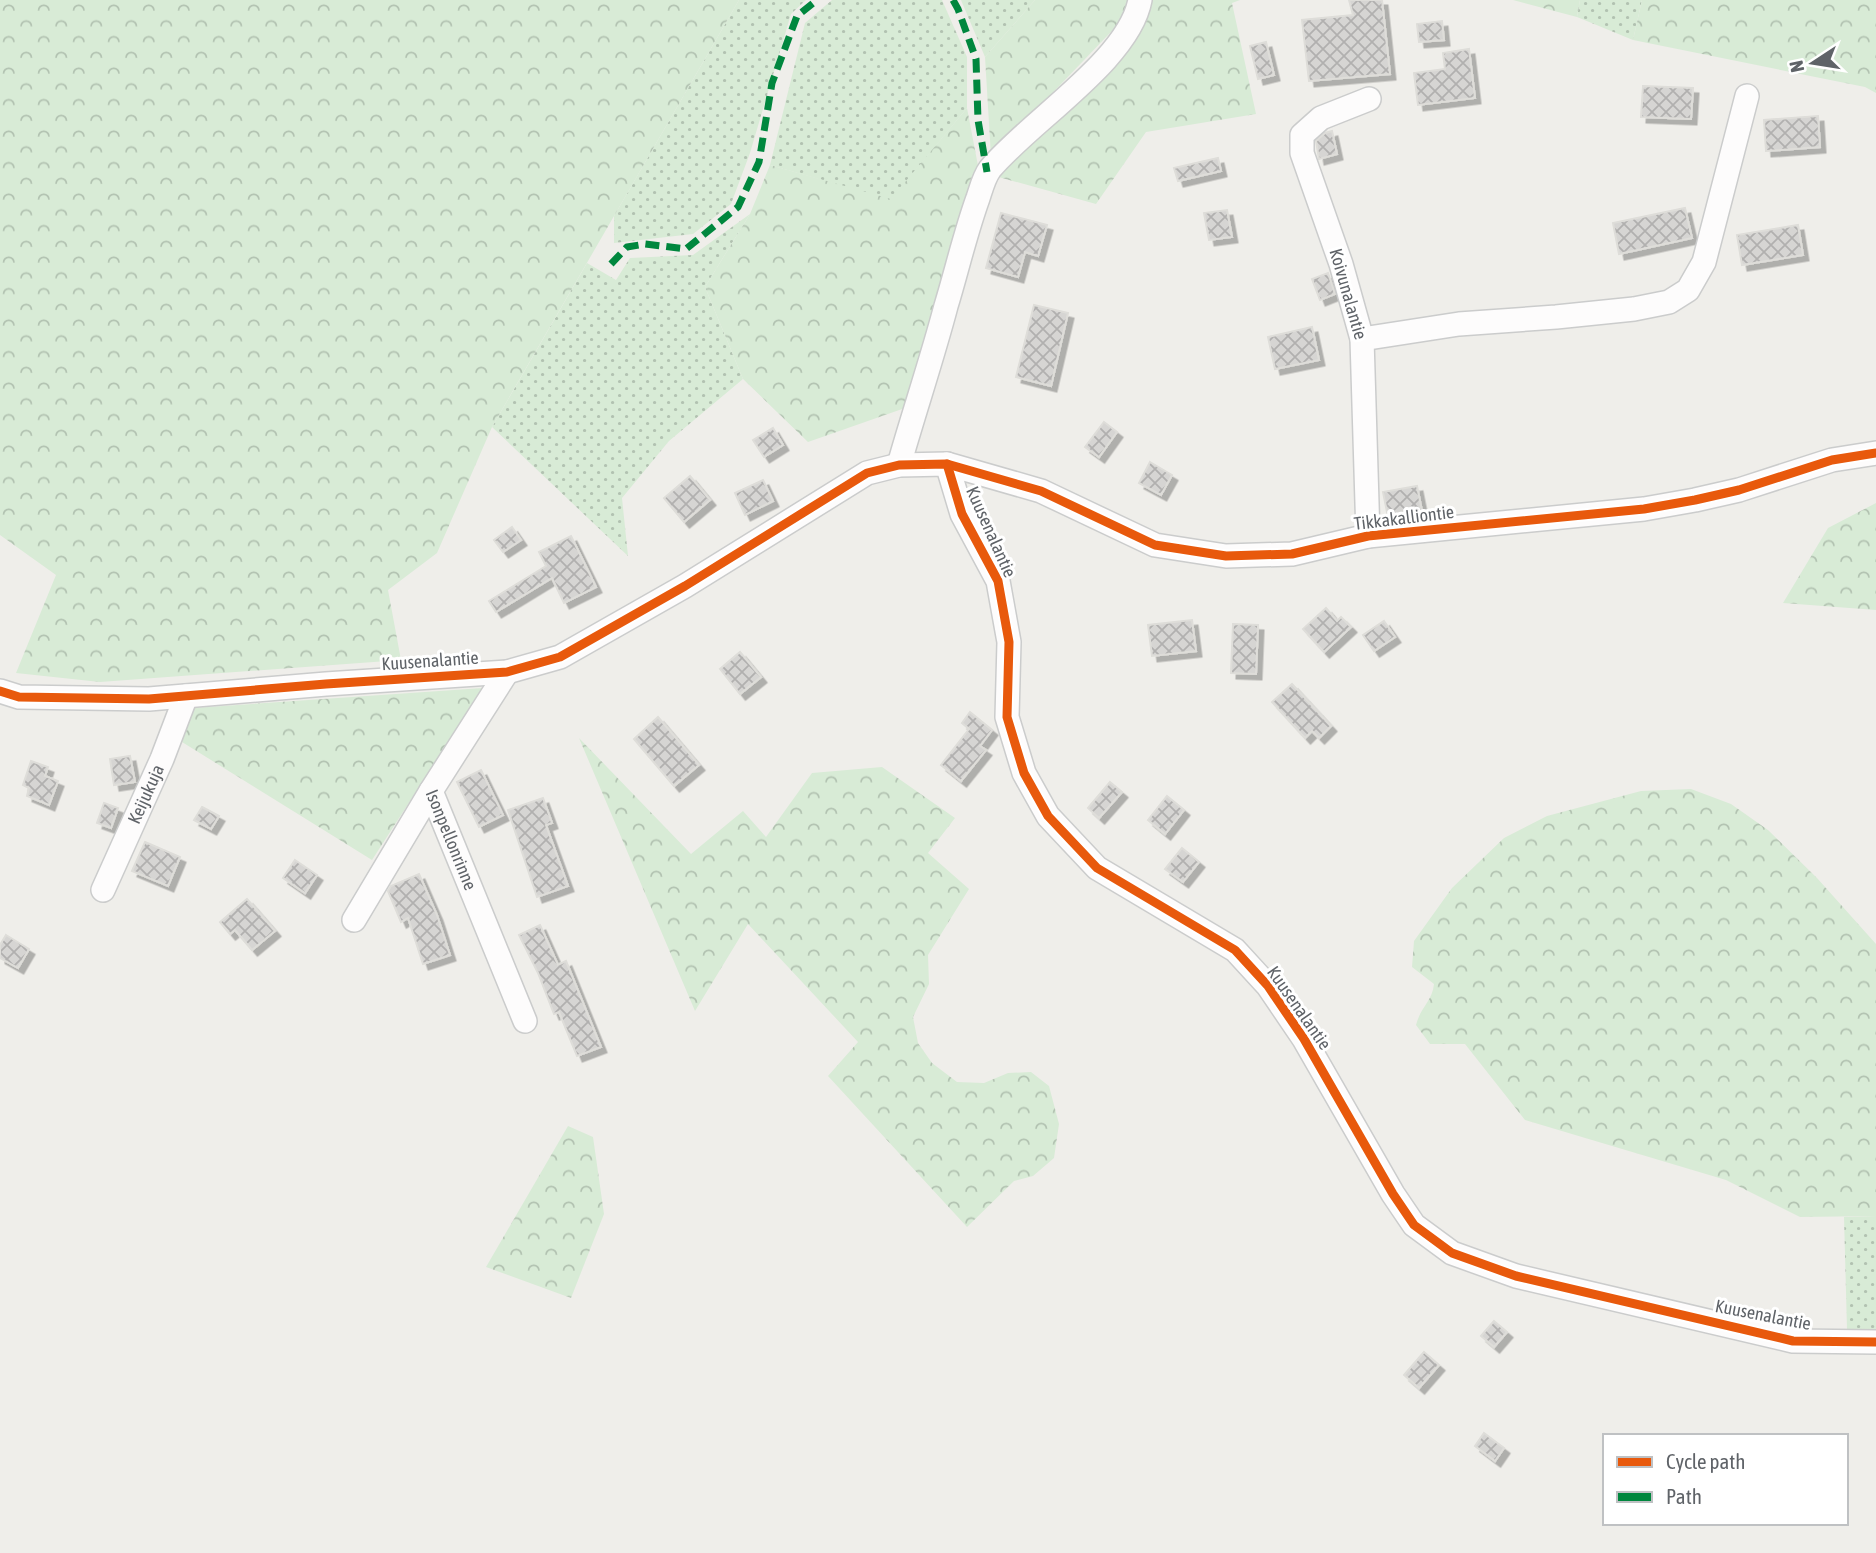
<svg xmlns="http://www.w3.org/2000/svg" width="1876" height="1553" font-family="'Asap Condensed',sans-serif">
<defs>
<pattern id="grass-dots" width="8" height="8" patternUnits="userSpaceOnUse" patternTransform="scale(1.75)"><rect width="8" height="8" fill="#d8ebd6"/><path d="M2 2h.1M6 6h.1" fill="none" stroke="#b2c2b1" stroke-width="1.8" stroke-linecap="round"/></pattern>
<pattern id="forest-crowns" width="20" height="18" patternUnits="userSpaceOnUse" patternTransform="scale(1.75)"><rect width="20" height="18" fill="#d8ebd6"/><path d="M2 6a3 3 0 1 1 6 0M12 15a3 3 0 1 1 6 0" fill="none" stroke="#b2c2b1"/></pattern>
<pattern id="building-cross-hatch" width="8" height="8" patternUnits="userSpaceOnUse" patternTransform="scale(1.75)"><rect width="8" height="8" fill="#d6d5d3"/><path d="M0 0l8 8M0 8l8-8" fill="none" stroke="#b1b0af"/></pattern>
<filter id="shadow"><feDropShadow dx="5.5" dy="5.5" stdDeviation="0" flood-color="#0004"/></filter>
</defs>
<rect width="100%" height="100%" fill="#efeeea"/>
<!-- grass -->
<g fill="url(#grass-dots)">
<polygon points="739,0 806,0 791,14 750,153 731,204 693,234 614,243 614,216"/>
<polygon points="832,0 942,0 967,57 967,108 891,200 770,165 805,23"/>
<polygon points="961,0 1035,0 985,57"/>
<polygon points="1580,0 1642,0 1633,40 1577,17"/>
<polygon points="750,214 705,287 743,379 669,441 622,498 628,556 492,427 587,263 616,280 630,258 693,255"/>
<polygon points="1876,1216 1876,1330 1847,1329 1844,1217"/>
</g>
<!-- forest -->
<g fill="url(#forest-crowns)">
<polygon points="0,0 739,0 492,427 437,553 388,590 401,660 100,682 16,673 56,575 0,535"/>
<polygon points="1035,0 1131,0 1131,11 991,157 985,57"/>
<polygon points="1150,0 1240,0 1232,3 1256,114 1146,132 1096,204 995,176 1125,54 1149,14"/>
<polygon points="1513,0 1580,0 1577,17"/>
<polygon points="1642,0 1876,0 1876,93 1865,87 1633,40"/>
<polygon points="967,108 979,171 905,408 808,442 743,379 705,287 750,214 770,165 891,199"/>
<polygon points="1876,503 1876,610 1783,603 1828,528"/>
<polygon points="483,688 372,860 182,742 193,708"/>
<polygon points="579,738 691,854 743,811 766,837 812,773 882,767 955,818 928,853 969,889 928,955 929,984 913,1017 918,1043 932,1063 957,1082 984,1083 1008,1073 1031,1072 1049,1086 1059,1124 1054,1158 1033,1176 1014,1181 967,1227 828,1076 858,1042 748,924 695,1011"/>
<path d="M1691,789L1731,804L1768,830L1817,878L1876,944V1216L1800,1217L1726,1180L1525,1120L1465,1044H1430L1416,1025C1421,1006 1432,1002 1434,984L1412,967L1414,941L1452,888L1504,838L1547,816L1641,791Z"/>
<polygon points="568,1126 593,1137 604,1214 571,1298 486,1267"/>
</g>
<!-- building -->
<g fill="url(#building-cross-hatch)" stroke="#deddd9" stroke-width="2" filter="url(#shadow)">
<polygon points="1349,0 1382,0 1390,74 1309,81 1302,20 1353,15"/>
<polygon points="1442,21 1444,40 1419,42 1417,24"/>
<polygon points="1266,42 1274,75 1258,79 1250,46"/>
<polygon points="1469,49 1475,98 1418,105 1414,73 1445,69 1443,53"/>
<polygon points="1643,86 1693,88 1691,119 1641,117"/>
<polygon points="1818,116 1820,147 1766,151 1764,120"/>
<polygon points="1332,131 1337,154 1319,159 1316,141 1325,133"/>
<polygon points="1218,158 1221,171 1178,181 1174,168"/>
<polygon points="1685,208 1692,238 1619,254 1613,223"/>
<polygon points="1227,210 1232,237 1209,240 1204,213"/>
<polygon points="1001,213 1047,225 1038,256 1025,252 1018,277 986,268"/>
<polygon points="1798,225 1803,255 1742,265 1737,235"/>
<polygon points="1328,273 1335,294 1320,300 1312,279"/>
<polygon points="1034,305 1068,313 1051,386 1016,377"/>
<polygon points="1312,327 1319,360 1275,369 1268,337"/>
<polygon points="1104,422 1117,432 1099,457 1085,447"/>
<polygon points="773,428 783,445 764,457 753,440"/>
<polygon points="1150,462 1172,475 1161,495 1139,483"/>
<polygon points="690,476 710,500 684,522 664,498"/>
<polygon points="763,480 773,501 745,515 735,493"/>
<polygon points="1417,486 1422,511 1388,517 1383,492"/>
<polygon points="512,527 521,540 503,552 494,540"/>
<polygon points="571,536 596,587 564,603 552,578 496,612 489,601 546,566 539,552"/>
<polygon points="1326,608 1337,621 1341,617 1351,627 1324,652 1303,629"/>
<polygon points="1192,620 1196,651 1152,656 1148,625"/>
<polygon points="1384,621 1395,637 1374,651 1363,635"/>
<polygon points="1233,624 1258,625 1256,674 1231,673"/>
<polygon points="740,652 761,677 740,694 720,669"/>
<polygon points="1292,684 1331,726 1319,738 1312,731 1305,738 1272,702"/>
<polygon points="970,712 992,730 980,746 986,750 961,781 941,765 969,729 962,723"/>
<polygon points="658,717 699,765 674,786 634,739"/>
<polygon points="130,756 135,782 114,785 110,759"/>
<polygon points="31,761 48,767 45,776 58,781 49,805 27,796 29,788 23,785"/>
<polygon points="481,770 503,815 479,827 457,782"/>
<polygon points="1110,782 1122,792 1099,818 1088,808"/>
<polygon points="1167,796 1184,810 1165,834 1148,820"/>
<polygon points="543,798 552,823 546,825 568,886 537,897 508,810"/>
<polygon points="104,803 118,808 111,828 97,823"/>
<polygon points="202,807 219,816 211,829 194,820"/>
<polygon points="145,842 180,857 168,886 132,871"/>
<polygon points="1182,848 1199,862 1183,882 1165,869"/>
<polygon points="295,860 317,875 305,893 283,878"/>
<polygon points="419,874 437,915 450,955 423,964 408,918 401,922 388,891 391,886"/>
<polygon points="247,899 275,931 252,950 235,930 230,934 220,922"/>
<polygon points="540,925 558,965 566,961 601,1047 577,1056 559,1012 554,1014 538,973 519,935"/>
<polygon points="6,935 29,949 18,968 0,958 0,945"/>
<polygon points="1494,1321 1507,1332 1494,1347 1481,1336"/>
<polygon points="1424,1352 1439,1365 1419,1388 1404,1375"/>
<polygon points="1484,1433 1504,1448 1495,1461 1475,1446"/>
</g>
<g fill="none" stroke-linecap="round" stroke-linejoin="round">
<!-- minor casing -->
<g stroke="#cbcccc" stroke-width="26">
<g id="minor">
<polyline points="1362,339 1459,324 1556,317 1634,309 1669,302 1688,290 1704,262 1747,96"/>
<polyline points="947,464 1041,491 1155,545 1226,556 1292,554 1368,536 1644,509 1695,500 1739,490 1832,460 1876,453"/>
<path d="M899,465C914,412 932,359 946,306C957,270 965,234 978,198C981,189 984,177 990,169C1030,121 1129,60 1140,0"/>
<polyline points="1368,536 1362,339 1341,264 1302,153 1302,135 1321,118 1369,99"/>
<path id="s1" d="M507,672L431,791L525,1021"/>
<polyline points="0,691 19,697 149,699 326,684 507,672 560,657 685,586 867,473 899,465 947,464 962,514 998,581 1009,642 1007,717 1024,773 1048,816 1097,868 1235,950 1268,986 1304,1039 1393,1194 1414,1225 1452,1253 1516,1276 1793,1341 1876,1342"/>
<path id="s2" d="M103,890L162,759L186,696"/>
<polyline points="354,920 431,791"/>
</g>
</g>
<!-- minor -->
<use href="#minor" stroke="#fdfcfc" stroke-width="23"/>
<!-- quiet -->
<g stroke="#00873e" stroke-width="7" stroke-dasharray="14 7" stroke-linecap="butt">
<polyline points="953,0 958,9 976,59 978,120 987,172"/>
<polyline points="611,264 627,247 645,244 686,249 738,207 759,162 772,83 797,16 817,0"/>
</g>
<!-- cycleway casing -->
<g stroke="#fff" stroke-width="13">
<g id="cycleway">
<polyline points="947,464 1041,491 1155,545 1226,556 1292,554 1368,536 1644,509 1695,500 1739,490 1832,460 1876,453"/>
<polyline points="0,691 19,697 149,699 326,684 507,672 560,657 685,586 867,473 899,465 947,464 962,514 998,581 1009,642 1007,717 1024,773 1048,816 1097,868 1235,950 1268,986 1304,1039 1393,1194 1414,1225 1452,1253 1516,1276 1793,1341 1876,1342"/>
</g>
</g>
<!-- cycleway -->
<use href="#cycleway" stroke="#e8590c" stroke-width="9"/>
</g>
<g text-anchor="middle" stroke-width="6" stroke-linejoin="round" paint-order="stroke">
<!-- street labels -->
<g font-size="18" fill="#5f6368" stroke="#fff">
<text transform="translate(1348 294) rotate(74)" y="6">Koivunalantie</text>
<text transform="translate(1404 518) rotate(-7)" y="6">Tikkakalliontie</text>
<text transform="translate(991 532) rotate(66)" y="6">Kuusenalantie</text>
<text transform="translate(430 661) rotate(-4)" y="6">Kuusenalantie</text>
<text dy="6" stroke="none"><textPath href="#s2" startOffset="105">Keijukuja</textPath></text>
<text dy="6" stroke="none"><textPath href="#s1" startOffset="194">Isonpellonrinne</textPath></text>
<text transform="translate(1299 1008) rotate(55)" y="6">Kuusenalantie</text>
<text transform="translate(1763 1315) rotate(11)" y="6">Kuusenalantie</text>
</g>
</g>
<!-- legend -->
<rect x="1603" y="1434" width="245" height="91" fill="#ffffff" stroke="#bfc1c3" stroke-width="2"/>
<rect x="1617" y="1457" width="35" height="10" fill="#e8590c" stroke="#bfc1c3" stroke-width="2"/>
<text x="1666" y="1469" font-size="21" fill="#5f6368">Cycle path</text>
<rect x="1617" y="1492" width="35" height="10" fill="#00873e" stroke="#bfc1c3" stroke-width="2"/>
<text x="1666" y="1504" font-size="21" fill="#5f6368">Path</text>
<!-- north arrow -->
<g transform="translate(1813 63) rotate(258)" stroke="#ffffff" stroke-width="5" paint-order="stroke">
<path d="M0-5L12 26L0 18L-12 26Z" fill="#5f6368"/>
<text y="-10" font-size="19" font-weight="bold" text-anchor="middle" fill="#5f6368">N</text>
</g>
</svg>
